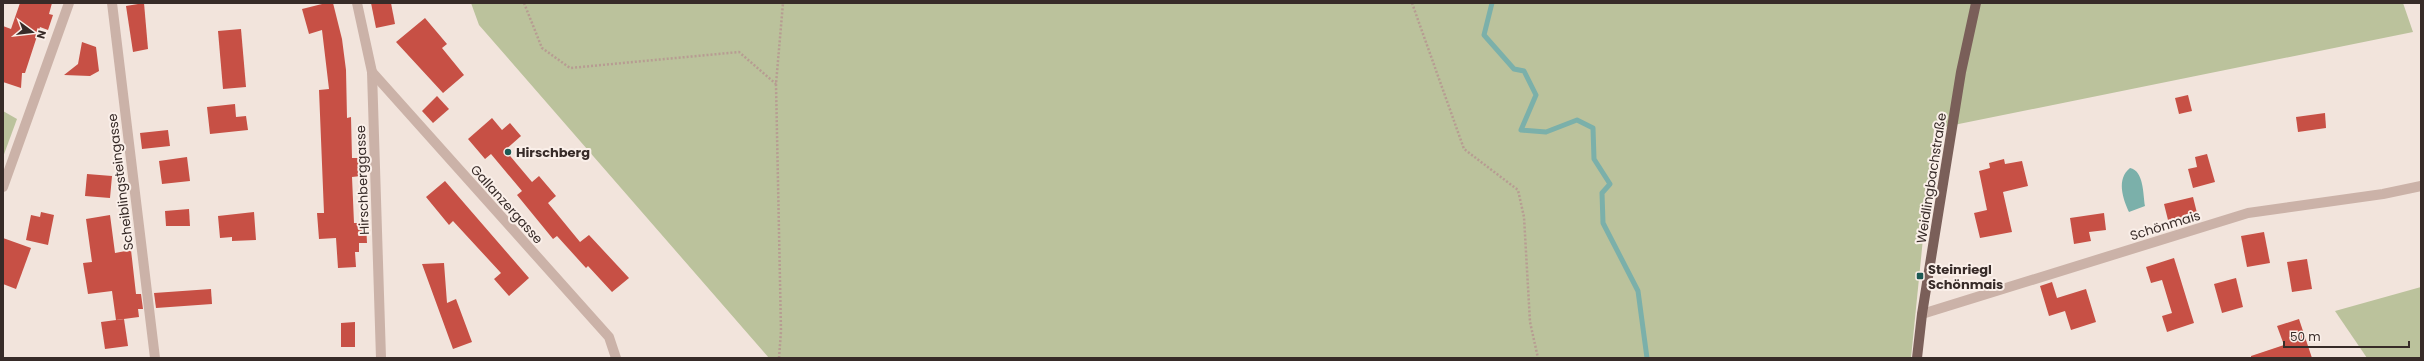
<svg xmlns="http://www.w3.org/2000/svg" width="2424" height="361" font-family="Poppins,sans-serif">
<rect width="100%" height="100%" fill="#f2e4dc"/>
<!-- green -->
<g fill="#bbc29c">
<polygon points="471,3 2403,3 2413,32 1934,129 1911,358 769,358 479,25"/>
<polygon points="3,111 17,119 3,157"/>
<polygon points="2421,287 2421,358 2367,358 2335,311"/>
</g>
<!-- water -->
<path fill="#7bb0aa" d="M2130,168C2144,171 2143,194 2145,206L2129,212C2123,199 2116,179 2130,168Z"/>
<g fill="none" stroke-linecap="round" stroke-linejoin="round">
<!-- stream -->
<polyline stroke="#7bb0aa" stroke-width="5" points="1492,3 1484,35 1514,69 1524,71 1536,95 1521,130 1546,132 1577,120 1593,128 1594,159 1610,184 1602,193 1603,223 1638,291 1647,358"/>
</g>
<!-- building -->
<g fill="#c75045">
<polygon points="20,3 52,3 49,14 53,15 48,30 40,27 25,73 22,73 21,88 3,82 3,26 11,29"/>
<polygon points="144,3 148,49 133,52 126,6"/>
<polygon points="326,3 333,3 342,39 346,70 347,118 351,117 352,158 360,158 361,176 352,177 354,223 366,223 367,243 359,243 359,252 355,252 356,267 338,268 336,238 319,239 317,213 324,213 319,90 329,89 322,30 309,34 302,9"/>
<polygon points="371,3 391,3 395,24 376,28"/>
<polygon points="425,18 447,44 442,48 464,75 443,93 396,42"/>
<polygon points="241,29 246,87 223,89 218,31"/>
<polygon points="82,42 96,47 99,71 90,76 64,75 78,64"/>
<polygon points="2188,95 2192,111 2179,114 2175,98"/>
<polygon points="437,96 449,109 433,123 422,111"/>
<polygon points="235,104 236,117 246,116 248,130 210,134 207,107"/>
<polygon points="2325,113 2326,128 2298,132 2296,117"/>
<polygon points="492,118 502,130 510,123 521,136 505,150 532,182 539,176 556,196 548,203 580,242 589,235 629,278 612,292 588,266 586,268 557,236 553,239 517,195 522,191 491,154 485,159 468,139"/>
<polygon points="168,130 170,146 142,149 140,133"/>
<polygon points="2207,154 2215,182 2193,188 2188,169 2197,167 2195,157"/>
<polygon points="187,157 190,181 162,184 159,161"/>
<polygon points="2004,159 2005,164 2022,161 2028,186 2003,192 2012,232 1980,238 1974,213 1987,210 1979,171 1990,168 1989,163"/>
<polygon points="87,174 112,176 110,198 85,196"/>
<polygon points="445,181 529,278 509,296 494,279 501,273 453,221 449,225 426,197"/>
<polygon points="2193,197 2198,217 2169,224 2164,204"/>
<polygon points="189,209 190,226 166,226 165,211"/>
<polygon points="41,212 54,215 48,245 26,240 31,215 40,217"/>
<polygon points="254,212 256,240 232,241 232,237 220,238 218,216"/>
<polygon points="2104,213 2106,230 2089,232 2091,241 2074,244 2070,218"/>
<polygon points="110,215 115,253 131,250 136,294 141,294 143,309 138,309 139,317 116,320 112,291 88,294 83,263 92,262 86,219"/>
<polygon points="2264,232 2270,263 2247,267 2241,236"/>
<polygon points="3,238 31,248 16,289 3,284"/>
<polygon points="2174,258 2194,323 2167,332 2162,316 2172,313 2162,280 2151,283 2146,267"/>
<polygon points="2307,259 2312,289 2292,292 2287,262"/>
<polygon points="444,263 447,303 456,299 472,342 453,349 422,264"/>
<polygon points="2236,278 2243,307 2222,313 2214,284"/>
<polygon points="2052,282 2057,298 2086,289 2096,322 2071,330 2065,311 2049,316 2040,286"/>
<polygon points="211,289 212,304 156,308 154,293"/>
<polygon points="124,319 128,346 105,349 101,322"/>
<polygon points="2299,319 2312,358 2251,358 2251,356 2284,345 2277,326"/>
<polygon points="355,322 355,347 341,347 341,323"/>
</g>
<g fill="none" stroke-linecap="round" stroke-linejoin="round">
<!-- path -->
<g stroke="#b79c92" stroke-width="2.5" stroke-dasharray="2 2" stroke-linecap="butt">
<polyline points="524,3 542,48 570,68 739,52 776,84"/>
<polyline points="1412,3 1464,149 1518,190 1524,217 1530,322 1538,358"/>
<polyline points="779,358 781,331 776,84 783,3"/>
</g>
<!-- minor -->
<g stroke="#cbb2a8" stroke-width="10">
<polyline points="112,3 155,358"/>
<polyline points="357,3 372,72 381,358"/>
<polyline points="372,72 609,337 616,358"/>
<polyline points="3,187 69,3"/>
<polyline points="1922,314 2248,213 2383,194 2421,186"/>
</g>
<!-- major -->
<polyline stroke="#7a5f59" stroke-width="10" points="1917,358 1922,314 1961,72 1976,3"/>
</g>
<!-- markers -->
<g fill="#1d5a54" stroke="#faefe9" stroke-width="1.5">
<circle cx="508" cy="152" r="4"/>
<rect x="1916" y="272" width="8" height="8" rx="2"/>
</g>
<g text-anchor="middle" stroke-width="4" stroke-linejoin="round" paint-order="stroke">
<!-- poi labels -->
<g font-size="13" font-weight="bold" fill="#372b28" stroke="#faefe9" text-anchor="start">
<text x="516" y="157">Hirschberg</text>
<text x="1928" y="274">Steinriegl<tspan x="1928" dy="15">Schönmais</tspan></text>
</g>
<!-- street labels -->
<g font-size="13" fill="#372b28" stroke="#faefe9">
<text transform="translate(1931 178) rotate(-81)" y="5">Weidlingbachstraße</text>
<text transform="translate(362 180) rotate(-92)" y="5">Hirschberggasse</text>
<text transform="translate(120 182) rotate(-97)" y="5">Scheiblingsteingasse</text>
<text transform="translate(507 204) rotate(48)" y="5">Gallanzergasse</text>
<text transform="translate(2165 225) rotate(-17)" y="5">Schönmais</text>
</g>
</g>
<!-- border -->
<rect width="2424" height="361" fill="none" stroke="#372b28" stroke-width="8"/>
<!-- north arrow -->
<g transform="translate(32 32) rotate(105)" stroke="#faefe9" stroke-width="3" paint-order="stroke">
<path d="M0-3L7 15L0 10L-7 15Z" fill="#372b28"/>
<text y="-6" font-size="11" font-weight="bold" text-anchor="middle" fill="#372b28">N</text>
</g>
<!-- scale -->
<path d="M2284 341v6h125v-6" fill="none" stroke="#372b28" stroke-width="2"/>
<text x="2290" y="341" font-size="12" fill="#372b28" stroke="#faefe9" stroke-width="3" paint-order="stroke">50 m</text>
</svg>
